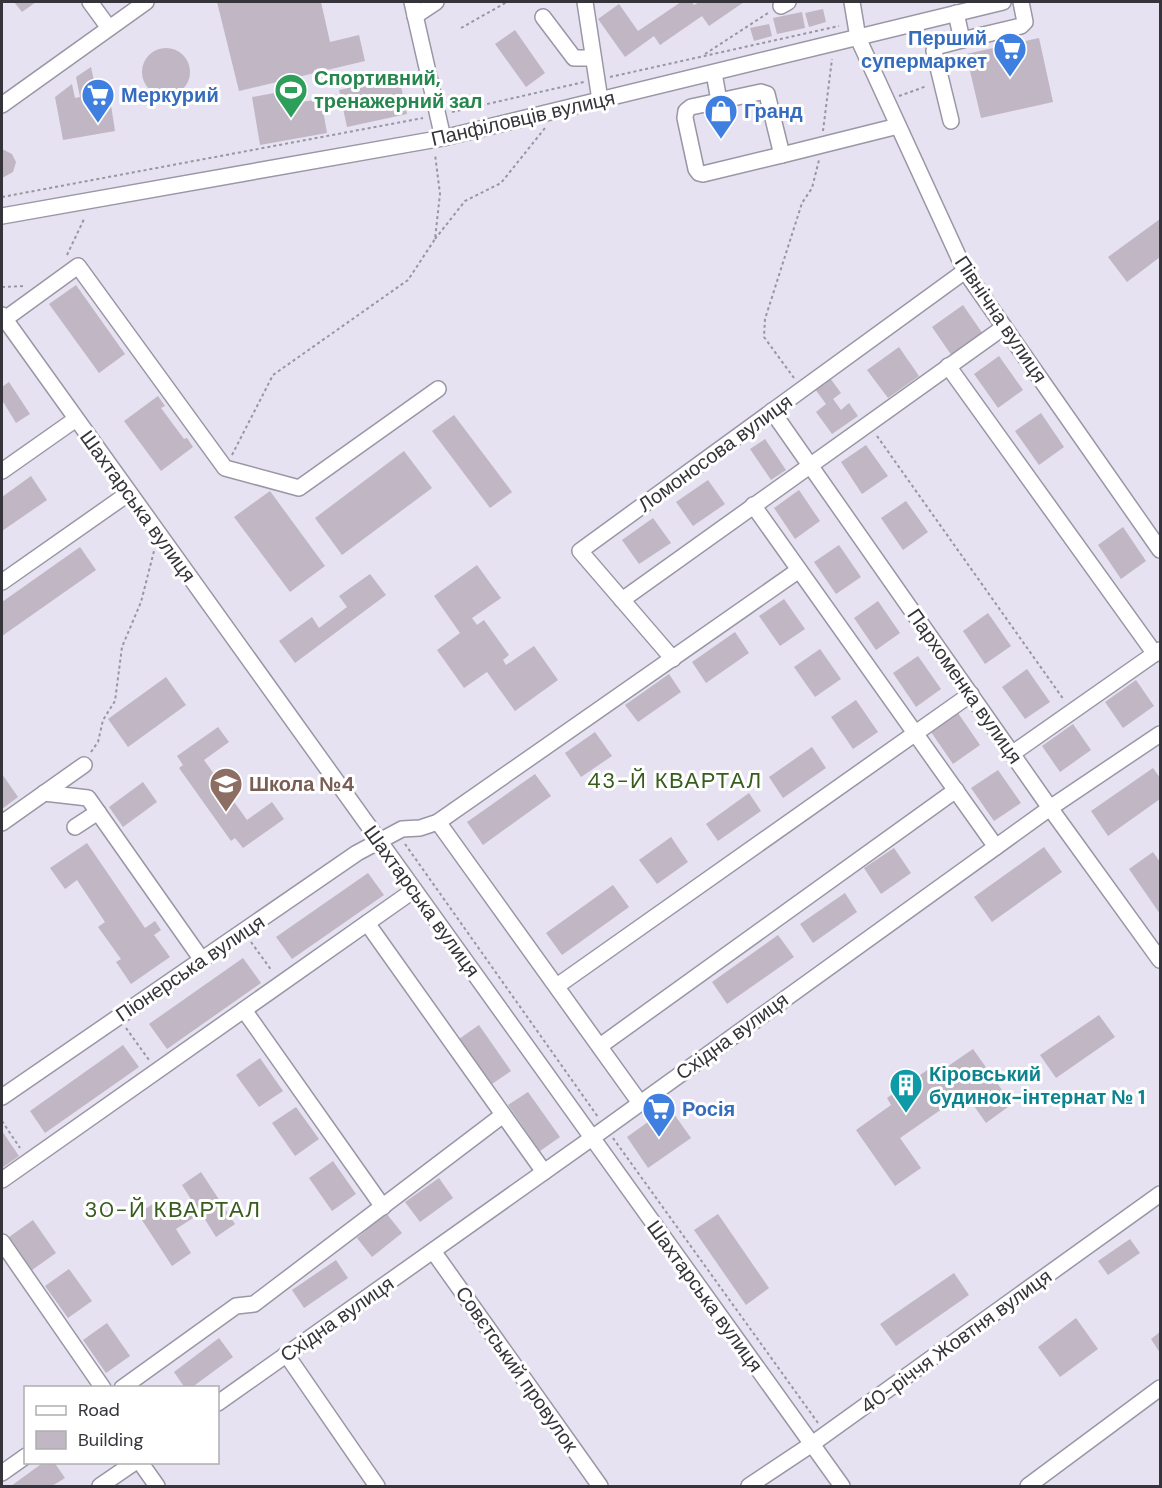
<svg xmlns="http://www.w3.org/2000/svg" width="1162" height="1488" font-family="'DM Sans',sans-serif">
<rect width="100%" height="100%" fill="#e6e2f1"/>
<!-- building -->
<g fill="#c1b6c3">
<polygon points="14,2 36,2 22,12"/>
<polygon points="217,2 321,2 330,42 359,35 365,61 239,91"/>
<polygon points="681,2 692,2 694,5 699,2 744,2 709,26 702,16 660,45 654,36 625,57 598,19 619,4 638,31"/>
<polygon points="823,9 826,22 809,27 805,13"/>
<polygon points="802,12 805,28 777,34 773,18"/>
<polygon points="769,24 772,36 754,41 750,28"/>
<polygon points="515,30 545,73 526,87 495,44"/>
<polygon points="1039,38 1053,102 981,118 966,54"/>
<circle cx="166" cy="72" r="24"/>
<polygon points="91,67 97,95 109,92 115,131 63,140 55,97 72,84 75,98 80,97 76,77"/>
<polygon points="399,77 407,114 347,127 339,90"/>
<polygon points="280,92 282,105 321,99 327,133 260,145 252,97"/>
<polygon points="2,149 12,154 16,162 13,172 2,178"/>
<polygon points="1160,219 1160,257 1127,282 1108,257"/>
<polygon points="76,285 125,354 99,373 49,304"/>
<polygon points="963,305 983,334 952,356 932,327"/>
<polygon points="899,347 919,376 888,398 867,370"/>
<polygon points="999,356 1023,390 998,408 974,374"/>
<polygon points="830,378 841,393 833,399 841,410 849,403 858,416 832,434 816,412 826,404 815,389"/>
<polygon points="9,382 30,414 16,423 2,400 2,387"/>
<polygon points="158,396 165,406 161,408 184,439 187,438 193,447 161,471 124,421"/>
<polygon points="1041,413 1064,447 1039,465 1015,431"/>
<polygon points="454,415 512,492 490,508 432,431"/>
<polygon points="765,439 786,470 771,480 750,449"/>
<polygon points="866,445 888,476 862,494 841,462"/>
<polygon points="404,451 432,488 342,555 315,518"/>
<polygon points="31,476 47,500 2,531 2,497"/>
<polygon points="708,480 725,504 693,526 676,502"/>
<polygon points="799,490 820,521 795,539 774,508"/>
<polygon points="270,491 325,566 290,592 234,517"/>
<polygon points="906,501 928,532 903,550 881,518"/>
<polygon points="653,518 671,543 639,564 622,540"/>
<polygon points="1123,527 1146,561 1121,579 1098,545"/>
<polygon points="839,545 861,577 836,594 814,562"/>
<polygon points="80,547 96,570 2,636 2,602"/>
<polygon points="477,565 501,598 472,618 477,625 484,620 509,655 503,660 506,665 534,646 558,680 515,711 487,672 464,688 437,650 460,633 434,596"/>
<polygon points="370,574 386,595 295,663 279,641 312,617 319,628 347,607 339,596"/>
<polygon points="784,599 805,629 780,646 759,616"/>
<polygon points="878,601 900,633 876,650 854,618"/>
<polygon points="988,613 1011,646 985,664 963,631"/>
<polygon points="735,632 749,653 706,683 692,662"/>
<polygon points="820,649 841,679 815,697 794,667"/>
<polygon points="918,656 941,689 916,707 893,673"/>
<polygon points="1027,669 1050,702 1025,719 1002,687"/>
<polygon points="669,674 681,692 638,722 625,705"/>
<polygon points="166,677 186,705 128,747 108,719"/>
<polygon points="1136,680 1154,706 1123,728 1105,702"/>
<polygon points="856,700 878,732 853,749 831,717"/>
<polygon points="958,713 980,745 953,764 931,732"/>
<polygon points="1073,724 1091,750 1060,772 1042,746"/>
<polygon points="218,727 229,742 204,760 247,820 272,802 284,819 243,848 235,838 231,841 179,768 183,765 177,756"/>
<polygon points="595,732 612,756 581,777 565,753"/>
<polygon points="812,747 826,768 783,798 769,777"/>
<polygon points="1153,768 1160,778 1160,799 1108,836 1091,811"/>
<polygon points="998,770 1021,803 994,821 971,788"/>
<polygon points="2,774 18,797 2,809"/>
<polygon points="535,774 551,796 483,845 467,822"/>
<polygon points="143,782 157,802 123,827 109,807"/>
<polygon points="749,793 761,811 718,841 706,824"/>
<polygon points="671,837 688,862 657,884 639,860"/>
<polygon points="87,843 145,928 155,921 161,930 154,935 170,957 131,984 116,962 121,959 98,927 105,922 77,880 65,889 50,868"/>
<polygon points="1044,847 1062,872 992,922 974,897"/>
<polygon points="894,848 911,873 881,894 864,868"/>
<polygon points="1153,852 1160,862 1160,914 1129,869"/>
<polygon points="368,873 384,895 292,959 276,937"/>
<polygon points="613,885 629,907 562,955 546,933"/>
<polygon points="845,893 857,912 813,943 800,924"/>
<polygon points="778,935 794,957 727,1004 712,982"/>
<polygon points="243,958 261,983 167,1049 149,1024"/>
<polygon points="1099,1015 1115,1037 1056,1078 1040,1055"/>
<polygon points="479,1025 511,1071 492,1084 459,1039"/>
<polygon points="123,1045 139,1067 45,1133 30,1111"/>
<polygon points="973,1049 1012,1104 986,1123 965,1093 900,1138 921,1168 895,1186 856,1130 891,1105 887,1098 933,1066 938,1073"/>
<polygon points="260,1058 283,1091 259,1107 236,1075"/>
<polygon points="528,1092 560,1137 540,1151 508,1105"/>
<polygon points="296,1107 319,1139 295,1156 272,1123"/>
<polygon points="669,1107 691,1138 648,1168 627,1137"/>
<polygon points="2,1131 19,1156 2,1168"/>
<polygon points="333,1161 356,1194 332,1211 309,1178"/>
<polygon points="201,1172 235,1224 216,1237 201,1213 176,1229 191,1253 172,1266 138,1214 157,1201 170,1219 194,1204 182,1185"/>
<polygon points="439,1178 453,1198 420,1222 405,1202"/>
<polygon points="386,1213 402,1233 372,1257 357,1238"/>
<polygon points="718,1214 769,1288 746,1305 694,1230"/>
<polygon points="33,1220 56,1253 32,1270 9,1237"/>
<polygon points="1130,1239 1140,1253 1108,1275 1098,1261"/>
<polygon points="336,1260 348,1278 304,1308 292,1290"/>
<polygon points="69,1269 92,1301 68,1318 45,1286"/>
<polygon points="954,1273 969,1295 896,1346 880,1324"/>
<polygon points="1076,1318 1098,1349 1060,1377 1038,1347"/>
<polygon points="107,1323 130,1356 106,1373 83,1340"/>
<polygon points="1160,1332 1160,1353 1151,1339"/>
<polygon points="219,1338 233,1357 191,1388 185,1388 174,1372"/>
<polygon points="44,1462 54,1462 65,1478 52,1486 11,1486"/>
</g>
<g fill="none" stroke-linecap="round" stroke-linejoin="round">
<!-- minor casing -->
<g stroke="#9a96a5" stroke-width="18">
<g id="minor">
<polyline points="90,2 109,28"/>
<polyline points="412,2 443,138"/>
<polyline points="585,2 600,100"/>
<polyline points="852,2 858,38 965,271 1160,550"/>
<polyline points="781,6 788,2"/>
<polyline points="415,16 436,2"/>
<polyline points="543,17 574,58 593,58"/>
<polyline points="962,40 1021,26 1025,22 1021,2"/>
<polyline points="714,73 719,101 761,92 767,94 782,155 703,174 699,173 696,169 685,118 686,111 691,107 719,101"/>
<polyline points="2,105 146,2"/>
<polyline points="951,121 934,51 939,46 962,40 956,13"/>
<polyline points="782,155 898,126"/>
<polyline points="2,216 443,138 1003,2"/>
<polyline points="2,315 842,1486"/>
<polyline points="5,319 78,266 225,468 299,488 438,389"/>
<polyline points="948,366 1155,654"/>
<polyline points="772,411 1050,808 1160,960"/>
<polyline points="2,471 76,419"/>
<polyline points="753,505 996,847"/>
<polyline points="2,582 129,493"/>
<polyline points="622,600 1004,327"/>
<polyline points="673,659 580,551 965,271"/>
<polyline points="1013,753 1160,650"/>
<polyline points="44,793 88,798 202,960"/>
<polyline points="438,822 640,1103"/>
<polyline points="2,823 84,765"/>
<polyline points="75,827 98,812"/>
<polyline points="367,923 544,1172"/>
<polyline points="557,986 971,694"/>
<polyline points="244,1010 383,1207"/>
<polyline points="600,1046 956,790"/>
<polyline points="2,1097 357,853 402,829 420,828 438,822 799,570"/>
<polyline points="2,1180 414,890"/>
<polyline points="2,1242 103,1388"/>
<polyline points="433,1251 600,1486"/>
<polyline points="286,1354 377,1486"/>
<polyline points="122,1388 236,1306 254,1304 503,1115"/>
<polyline points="218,1403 592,1138 1050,808 1160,734"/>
<polyline points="140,1462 157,1486"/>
<polyline points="2,1473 26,1456"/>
<polyline points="100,1486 135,1462"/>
<polyline points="749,1486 812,1444 1160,1194"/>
<polyline points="1028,1486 1160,1388"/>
</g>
</g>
<!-- path -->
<g stroke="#9896a1" stroke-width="2" stroke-dasharray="3 3" stroke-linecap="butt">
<polyline points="461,28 507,2"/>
<polyline points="705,54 768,13"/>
<polyline points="610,77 839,26"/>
<polyline points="899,96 927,86"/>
<polyline points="452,112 584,82"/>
<polyline points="823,131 832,59"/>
<polyline points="2,197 423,118"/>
<polyline points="435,239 465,201 501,183 545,128"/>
<polyline points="67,255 85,217"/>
<polyline points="2,287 26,286"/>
<polyline points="794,378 764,337 765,319 802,203 812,188 819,160"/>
<polyline points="877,436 1064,700"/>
<polyline points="232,455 273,375 408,280 435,239 440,194 435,154"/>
<polyline points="91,752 98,742 103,720 115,701 122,647 141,602 154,551"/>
<polyline points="405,844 598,1117"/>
<polyline points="251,942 272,971"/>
<polyline points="126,1028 149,1060"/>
<polyline points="2,1121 20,1148"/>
<polyline points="613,1138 818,1423"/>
</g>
<!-- minor -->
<use href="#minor" stroke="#fff" stroke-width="15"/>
</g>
<!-- icons -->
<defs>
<g id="supermarket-pin" transform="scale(1.725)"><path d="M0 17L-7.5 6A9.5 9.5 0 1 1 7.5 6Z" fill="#3f7fe0" stroke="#fff"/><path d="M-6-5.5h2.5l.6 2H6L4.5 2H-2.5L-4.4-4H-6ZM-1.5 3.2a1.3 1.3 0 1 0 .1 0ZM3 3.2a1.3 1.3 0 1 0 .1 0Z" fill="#fff"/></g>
<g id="stadium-pin" transform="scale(1.725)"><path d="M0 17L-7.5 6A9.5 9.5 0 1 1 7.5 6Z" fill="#2e9e5b" stroke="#fff"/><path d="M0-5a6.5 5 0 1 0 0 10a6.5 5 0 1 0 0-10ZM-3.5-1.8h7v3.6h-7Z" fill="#fff"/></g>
<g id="shop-pin" transform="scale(1.725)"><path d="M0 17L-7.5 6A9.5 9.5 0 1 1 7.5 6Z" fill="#3f7fe0" stroke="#fff"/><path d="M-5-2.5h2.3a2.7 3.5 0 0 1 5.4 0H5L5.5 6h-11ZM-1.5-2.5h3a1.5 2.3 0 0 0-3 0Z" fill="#fff"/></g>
<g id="school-pin" transform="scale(1.725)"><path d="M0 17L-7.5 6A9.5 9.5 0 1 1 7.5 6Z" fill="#8d6e63" stroke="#fff"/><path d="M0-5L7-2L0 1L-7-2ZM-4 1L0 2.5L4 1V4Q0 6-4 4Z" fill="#fff"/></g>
<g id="building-pin" transform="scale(1.725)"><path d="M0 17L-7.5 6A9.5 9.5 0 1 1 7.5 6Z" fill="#0f9aa8" stroke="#fff"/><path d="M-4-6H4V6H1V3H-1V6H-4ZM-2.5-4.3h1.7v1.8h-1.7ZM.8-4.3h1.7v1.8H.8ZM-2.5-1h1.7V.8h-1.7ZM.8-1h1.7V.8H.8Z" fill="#fff"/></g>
</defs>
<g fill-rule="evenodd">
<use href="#supermarket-pin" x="1010" y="49"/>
<use href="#stadium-pin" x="291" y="90"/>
<use href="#supermarket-pin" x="98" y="95"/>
<use href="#shop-pin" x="721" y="111"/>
<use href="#school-pin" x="226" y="784"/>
<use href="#building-pin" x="906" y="1085"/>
<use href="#supermarket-pin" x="659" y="1109"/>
</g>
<g text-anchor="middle" stroke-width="6" stroke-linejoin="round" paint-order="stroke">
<!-- shop labels -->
<g font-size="20" font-weight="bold" fill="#366cbe" stroke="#fff" text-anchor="start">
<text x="987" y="45" text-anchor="end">Перший<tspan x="987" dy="23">супермаркет</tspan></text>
<text x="121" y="102">Меркурий</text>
<text x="744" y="118">Гранд</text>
<text x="682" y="1116">Росія</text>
</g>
<!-- leisure labels -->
<g font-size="20" font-weight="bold" fill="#27864d" stroke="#fff" text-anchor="start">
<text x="314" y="85">Спортивний,<tspan x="314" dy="23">тренажерний зал</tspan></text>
</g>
<!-- street labels -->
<g font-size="20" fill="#35343a" stroke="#fff">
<text transform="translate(523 118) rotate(-13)" y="7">Панфіловців вулиця</text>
<text transform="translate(1001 319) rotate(56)" y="7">Північна вулиця</text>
<text transform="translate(715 453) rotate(-36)" y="7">Ломоносова вулиця</text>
<text transform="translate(138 506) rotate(54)" y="7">Шахтарська вулиця</text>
<text transform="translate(965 686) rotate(55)" y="7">Пархоменка вулиця</text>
<text transform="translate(422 901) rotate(54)" y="7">Шахтарська вулиця</text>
<text transform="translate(190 968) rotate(-34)" y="7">Піонерська вулиця</text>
<text transform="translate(732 1036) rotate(-36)" y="7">Східна вулиця</text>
<text transform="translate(705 1296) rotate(54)" y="7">Шахтарська вулиця</text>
<text transform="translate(337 1319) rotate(-35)" y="7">Східна вулиця</text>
<text transform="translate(956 1341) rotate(-36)" y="7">40-річчя Жовтня вулиця</text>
<text transform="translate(517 1369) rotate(55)" y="7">Совєтський провулок</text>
</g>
<!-- education labels -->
<g font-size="20" font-weight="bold" fill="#785e54" stroke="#fff" text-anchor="start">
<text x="249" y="791">Школа №4</text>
</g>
<!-- culture labels -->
<g font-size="20" font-weight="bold" fill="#0d838f" stroke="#fff" text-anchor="start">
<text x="929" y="1081">Кіровський<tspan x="929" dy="23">будинок-інтернат № 1</tspan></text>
</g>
<!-- quarter labels -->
<g font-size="22" letter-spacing="1.5" fill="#365c1e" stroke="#fff">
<text x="675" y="788">43-Й КВАРТАЛ</text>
<text x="173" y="1217">30-Й КВАРТАЛ</text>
</g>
</g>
<!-- border -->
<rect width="1162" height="1488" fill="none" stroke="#35343a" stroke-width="6"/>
<!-- legend -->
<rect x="24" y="1386" width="195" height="78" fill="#ffffff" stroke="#aeaeb0" stroke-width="1.5"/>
<rect x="36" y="1406" width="30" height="9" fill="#ffffff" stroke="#aeaeb0" stroke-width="1.5"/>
<text x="78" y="1416" font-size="18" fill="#35343a">Road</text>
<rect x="36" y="1431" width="30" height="18" fill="#c1b6c3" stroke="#aeaeb0" stroke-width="1.5"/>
<text x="78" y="1446" font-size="18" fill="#35343a">Building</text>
</svg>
